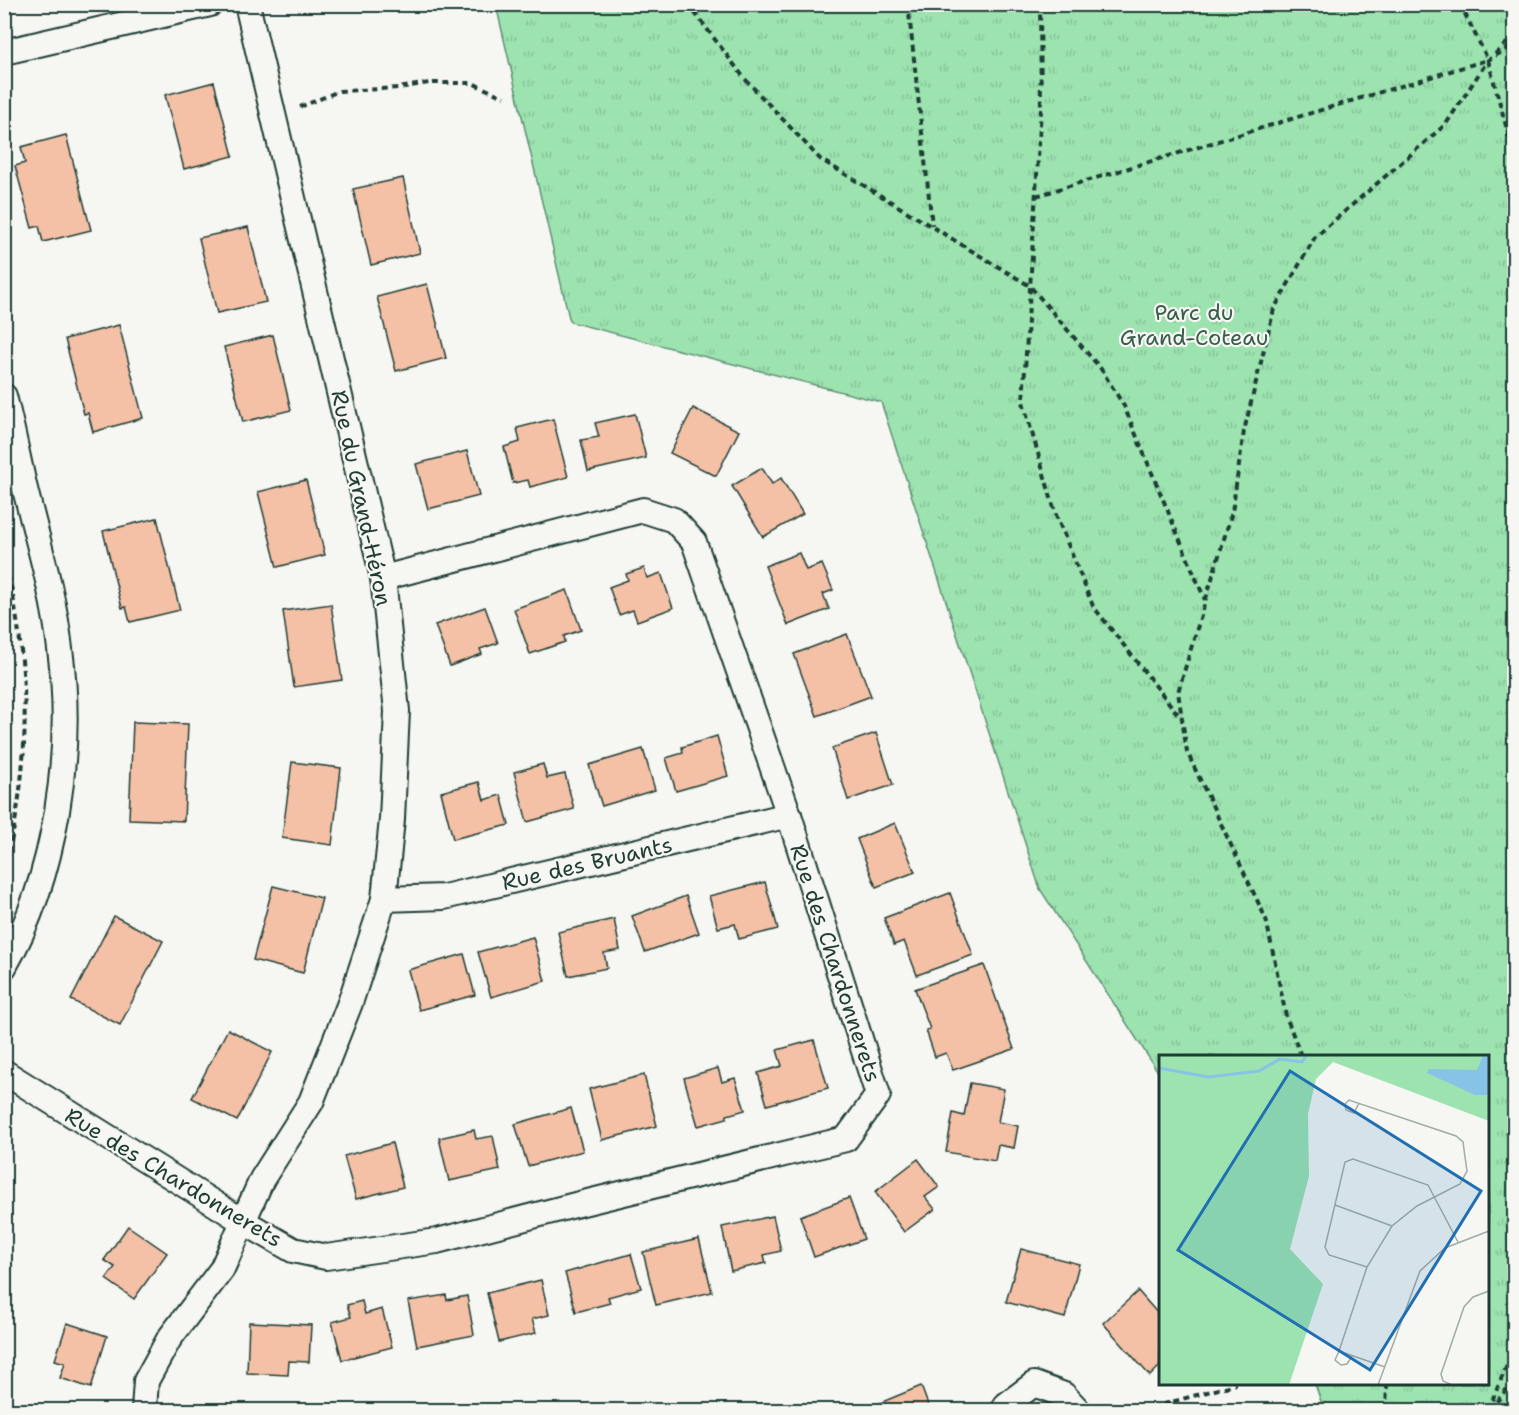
<svg xmlns="http://www.w3.org/2000/svg" width="1519" height="1415" font-family="'Shantell Sans',sans-serif">
<defs>
<pattern id="park-tufts" width="24" height="20" patternUnits="userSpaceOnUse" patternTransform="scale(1.5)"><rect width="24" height="20" fill="#9ce3b0"/><path d="M3 7l-1-3M5 7V3M7 7l1-3M15 17l-1-3M17 17v-4M19 17l1-3" fill="none" stroke="#86c498"/></pattern>
</defs>
<rect width="100%" height="100%" fill="#f6f6f2"/>
<filter id="ink" filterUnits="userSpaceOnUse"><feTurbulence type="fractalNoise" baseFrequency=".0167" numOctaves="2"/><feDisplacementMap in="SourceGraphic" scale="12" xChannelSelector="R" yChannelSelector="G"/><feConvolveMatrix kernelMatrix="1 2 1 2 8 2 1 2 1" color-interpolation-filters="sRGB"/></filter>
<g filter="url(#ink)">
<!-- park -->
<polygon fill="url(#park-tufts)" stroke="#5e9072" stroke-width="1.5" points="496,5 1514,5 1514,1410 1324,1410 1315,1384 1488,1384 1488,1056 1160,1056 1160,1075 1040,889 881,402 570,322"/>
<!-- building -->
<g fill="#f4c0a6" stroke="#1f3d34" stroke-width="1.5">
<polygon points="214,82 233,156 184,169 165,95"/>
<polygon points="66,135 91,230 43,242 39,226 32,228 15,166 25,163 21,147"/>
<polygon points="403,178 420,253 371,265 353,189"/>
<polygon points="248,227 266,302 217,313 199,238"/>
<polygon points="427,284 446,358 396,371 377,297"/>
<polygon points="119,325 143,418 93,432 88,413 84,414 65,339"/>
<polygon points="273,335 291,410 243,422 224,347"/>
<polygon points="693,408 739,431 716,476 670,453"/>
<polygon points="635,414 646,458 588,471 581,440 599,437 595,423"/>
<polygon points="553,419 568,477 530,487 528,480 513,483 504,447 520,442 517,428"/>
<polygon points="467,451 479,496 428,509 416,464"/>
<polygon points="762,468 772,484 781,478 803,514 763,537 732,486"/>
<polygon points="306,480 325,555 277,567 258,492"/>
<polygon points="157,518 180,610 130,622 126,607 122,608 103,531"/>
<polygon points="799,553 806,570 822,564 833,590 823,594 829,609 788,625 765,566"/>
<polygon points="644,568 647,578 661,573 673,608 637,621 633,610 619,615 609,587 628,580 626,574"/>
<polygon points="567,590 581,630 564,636 565,642 530,654 514,609"/>
<polygon points="331,604 342,680 294,687 283,611"/>
<polygon points="485,607 498,643 480,649 482,654 450,666 435,625"/>
<polygon points="847,634 871,696 817,716 794,654"/>
<polygon points="133,722 188,724 184,821 129,819"/>
<polygon points="876,733 893,785 848,800 832,748"/>
<polygon points="717,736 728,776 676,791 666,758 683,753 682,747"/>
<polygon points="643,749 655,790 602,806 589,765"/>
<polygon points="292,762 341,768 332,845 282,838"/>
<polygon points="543,764 547,778 565,774 574,809 527,822 514,772"/>
<polygon points="479,782 484,800 501,795 509,825 453,839 441,792"/>
<polygon points="895,823 915,872 876,887 857,839"/>
<polygon points="765,882 778,929 739,939 735,924 718,928 709,896"/>
<polygon points="273,886 322,898 303,973 253,960"/>
<polygon points="950,893 973,955 917,975 904,941 894,945 884,918"/>
<polygon points="686,896 699,933 645,952 632,916"/>
<polygon points="114,916 163,941 120,1025 71,1000"/>
<polygon points="614,919 620,950 604,953 607,968 568,976 558,932"/>
<polygon points="533,937 545,981 491,997 478,952"/>
<polygon points="464,954 475,995 419,1010 408,970"/>
<polygon points="984,965 1014,1049 953,1070 946,1053 935,1057 926,1030 930,1029 915,989"/>
<polygon points="228,1029 272,1052 237,1121 192,1098"/>
<polygon points="814,1040 828,1088 767,1105 758,1073 782,1066 777,1050"/>
<polygon points="718,1068 722,1082 735,1078 745,1110 727,1115 727,1118 698,1126 684,1078"/>
<polygon points="644,1075 657,1126 602,1140 589,1089"/>
<polygon points="970,1083 1004,1089 998,1122 1018,1126 1014,1148 998,1145 995,1161 946,1152 953,1113 964,1116"/>
<polygon points="571,1108 583,1151 528,1166 515,1124"/>
<polygon points="474,1130 476,1139 493,1136 500,1170 449,1181 439,1138"/>
<polygon points="392,1143 403,1187 356,1199 344,1156"/>
<polygon points="918,1159 939,1187 925,1197 935,1209 904,1232 875,1192"/>
<polygon points="849,1198 864,1239 814,1257 800,1216"/>
<polygon points="773,1216 781,1251 764,1255 766,1263 731,1271 722,1227"/>
<polygon points="128,1226 167,1253 134,1299 106,1279 115,1267 104,1260"/>
<polygon points="699,1239 712,1292 656,1305 643,1252"/>
<polygon points="1021,1249 1079,1264 1065,1318 1006,1302"/>
<polygon points="631,1254 641,1288 608,1297 610,1303 576,1312 565,1273"/>
<polygon points="541,1280 549,1315 532,1319 536,1333 499,1342 487,1293"/>
<polygon points="1138,1291 1160,1316 1160,1366 1150,1376 1103,1323"/>
<polygon points="446,1295 447,1300 467,1296 474,1335 417,1346 408,1301"/>
<polygon points="362,1301 365,1314 382,1309 392,1347 342,1360 332,1322 351,1317 347,1305"/>
<polygon points="249,1322 311,1325 309,1362 289,1361 288,1375 247,1373"/>
<polygon points="67,1323 107,1336 91,1388 60,1378 65,1363 55,1360"/>
<polygon points="921,1386 930,1410 863,1410"/>
</g>
<g fill="none" stroke-linecap="round" stroke-linejoin="round">
<!-- street casing -->
<g stroke="#1f3d34" stroke-width="28">
<g id="street">
<polyline points="4,52 210,4"/>
<path d="M4,396C12,427 18,459 25,489C38,542 54,595 60,649C74,752 56,877 4,967"/>
<polyline points="384,899 444,897 789,815"/>
<polyline points="4,1072 244,1222 293,1250 326,1257 437,1241 575,1205 846,1139 878,1095 789,815 694,542 674,520 643,510 383,578"/>
<polyline points="144,1410 146,1381 169,1339 222,1269 262,1179 311,1102 350,1003 384,899 392,819 397,711 383,578 247,4"/>
<polyline points="1004,1410 1006,1405 1034,1384 1064,1395 1078,1410"/>
</g>
</g>
<!-- path -->
<g stroke="#1f3d34" stroke-width="4" stroke-dasharray="6 4.5" stroke-linecap="butt">
<polyline points="688,4 745,79 820,159 1030,286 1101,369 1124,406 1205,600"/>
<polyline points="908,4 932,225"/>
<polyline points="1040,4 1041,109 1023,402 1056,515 1093,606 1180,717"/>
<polyline points="1460,4 1488,60 1514,155"/>
<polyline points="1495,54 1514,36"/>
<polyline points="300,107 339,91 399,88 429,83 472,83 504,97"/>
<polyline points="1036,196 1487,60"/>
<path d="M4,555C30,662 33,763 4,870"/>
<polyline points="1301,1056 1286,1016 1266,919 1187,752 1178,692 1232,512 1244,431 1274,309 1315,237 1446,124 1488,60 1514,45"/>
<polyline points="1143,1410 1236,1384"/>
<polyline points="1386,1410 1387,1384"/>
<polyline points="1488,1410 1514,1349"/>
<polyline points="1490,1410 1514,1380"/>
</g>
<!-- street -->
<use href="#street" stroke="#f6f6f2" stroke-width="24"/>
</g>
</g>
<g text-anchor="middle" stroke-width="4.5" stroke-linejoin="round" paint-order="stroke">
<!-- park labels -->
<g font-size="22" fill="#385e4d" stroke="#f6f6f2">
<text x="1194" y="320">Parc du<tspan x="1194" dy="25">Grand-Coteau</tspan></text>
</g>
<!-- street labels -->
<g font-size="22" fill="#1f3d34" stroke="#f6f6f2">
<text transform="translate(362 498) rotate(78)" y="8">Rue du Grand-Héron</text>
<text transform="translate(587 863) rotate(-13)" y="8">Rue des Bruants</text>
<text transform="translate(836 963) rotate(72)" y="8">Rue des Chardonnerets</text>
<text transform="translate(174 1177) rotate(31)" y="8">Rue des Chardonnerets</text>
</g>
</g>
<!-- overview -->
<g transform="translate(1159 1055)">
<rect width="330" height="330" fill="#f6f6f2"/>
<path d="M0,0H330V66L174,7L157,24L149,59L150,121L131,194L164,229L130,330H0Z" fill="#9ce3b0"/>
<path d="M324,0H330V40H316L268,18L270,14L318,15Z" fill="#87c3e7"/>
<path fill="none" stroke="#87c3e7" stroke-width="3" d="M0,13L49,22L100,16L121,4L143,7L148,0"/>
<path fill="none" stroke="#a0aca6" stroke-width="1.5" d="M200,48L195,58L187,55L186,49L190,45L297,81L304,87L306,102L308,116L301,129L258,151L233,171L208,212L180,296L226,312M176,150L233,171M208,212L170,200L166,192L186,107L194,104L269,130L299,187M180,296L176,305L182,310L188,309L193,301M219,330L261,216L286,193L330,176M293,330L284,326L282,319L305,252L314,242L330,236"/>
<path fill="#1f6fb2" fill-opacity="0.15" stroke="#1f6fb2" stroke-width="3" d="M131,16L322,136L211,315L19,195Z"/>
<rect width="330" height="330" fill="none" stroke="#1f3d34" stroke-width="3"/>
</g>
<!-- margin -->
<rect width="1519" height="1415" fill="none" stroke="#f6f6f2" stroke-width="24"/>
<rect x="12" y="12" width="1495" height="1391" fill="none" stroke="#1f3d34" stroke-width="2" filter="url(#ink)"/>
</svg>
